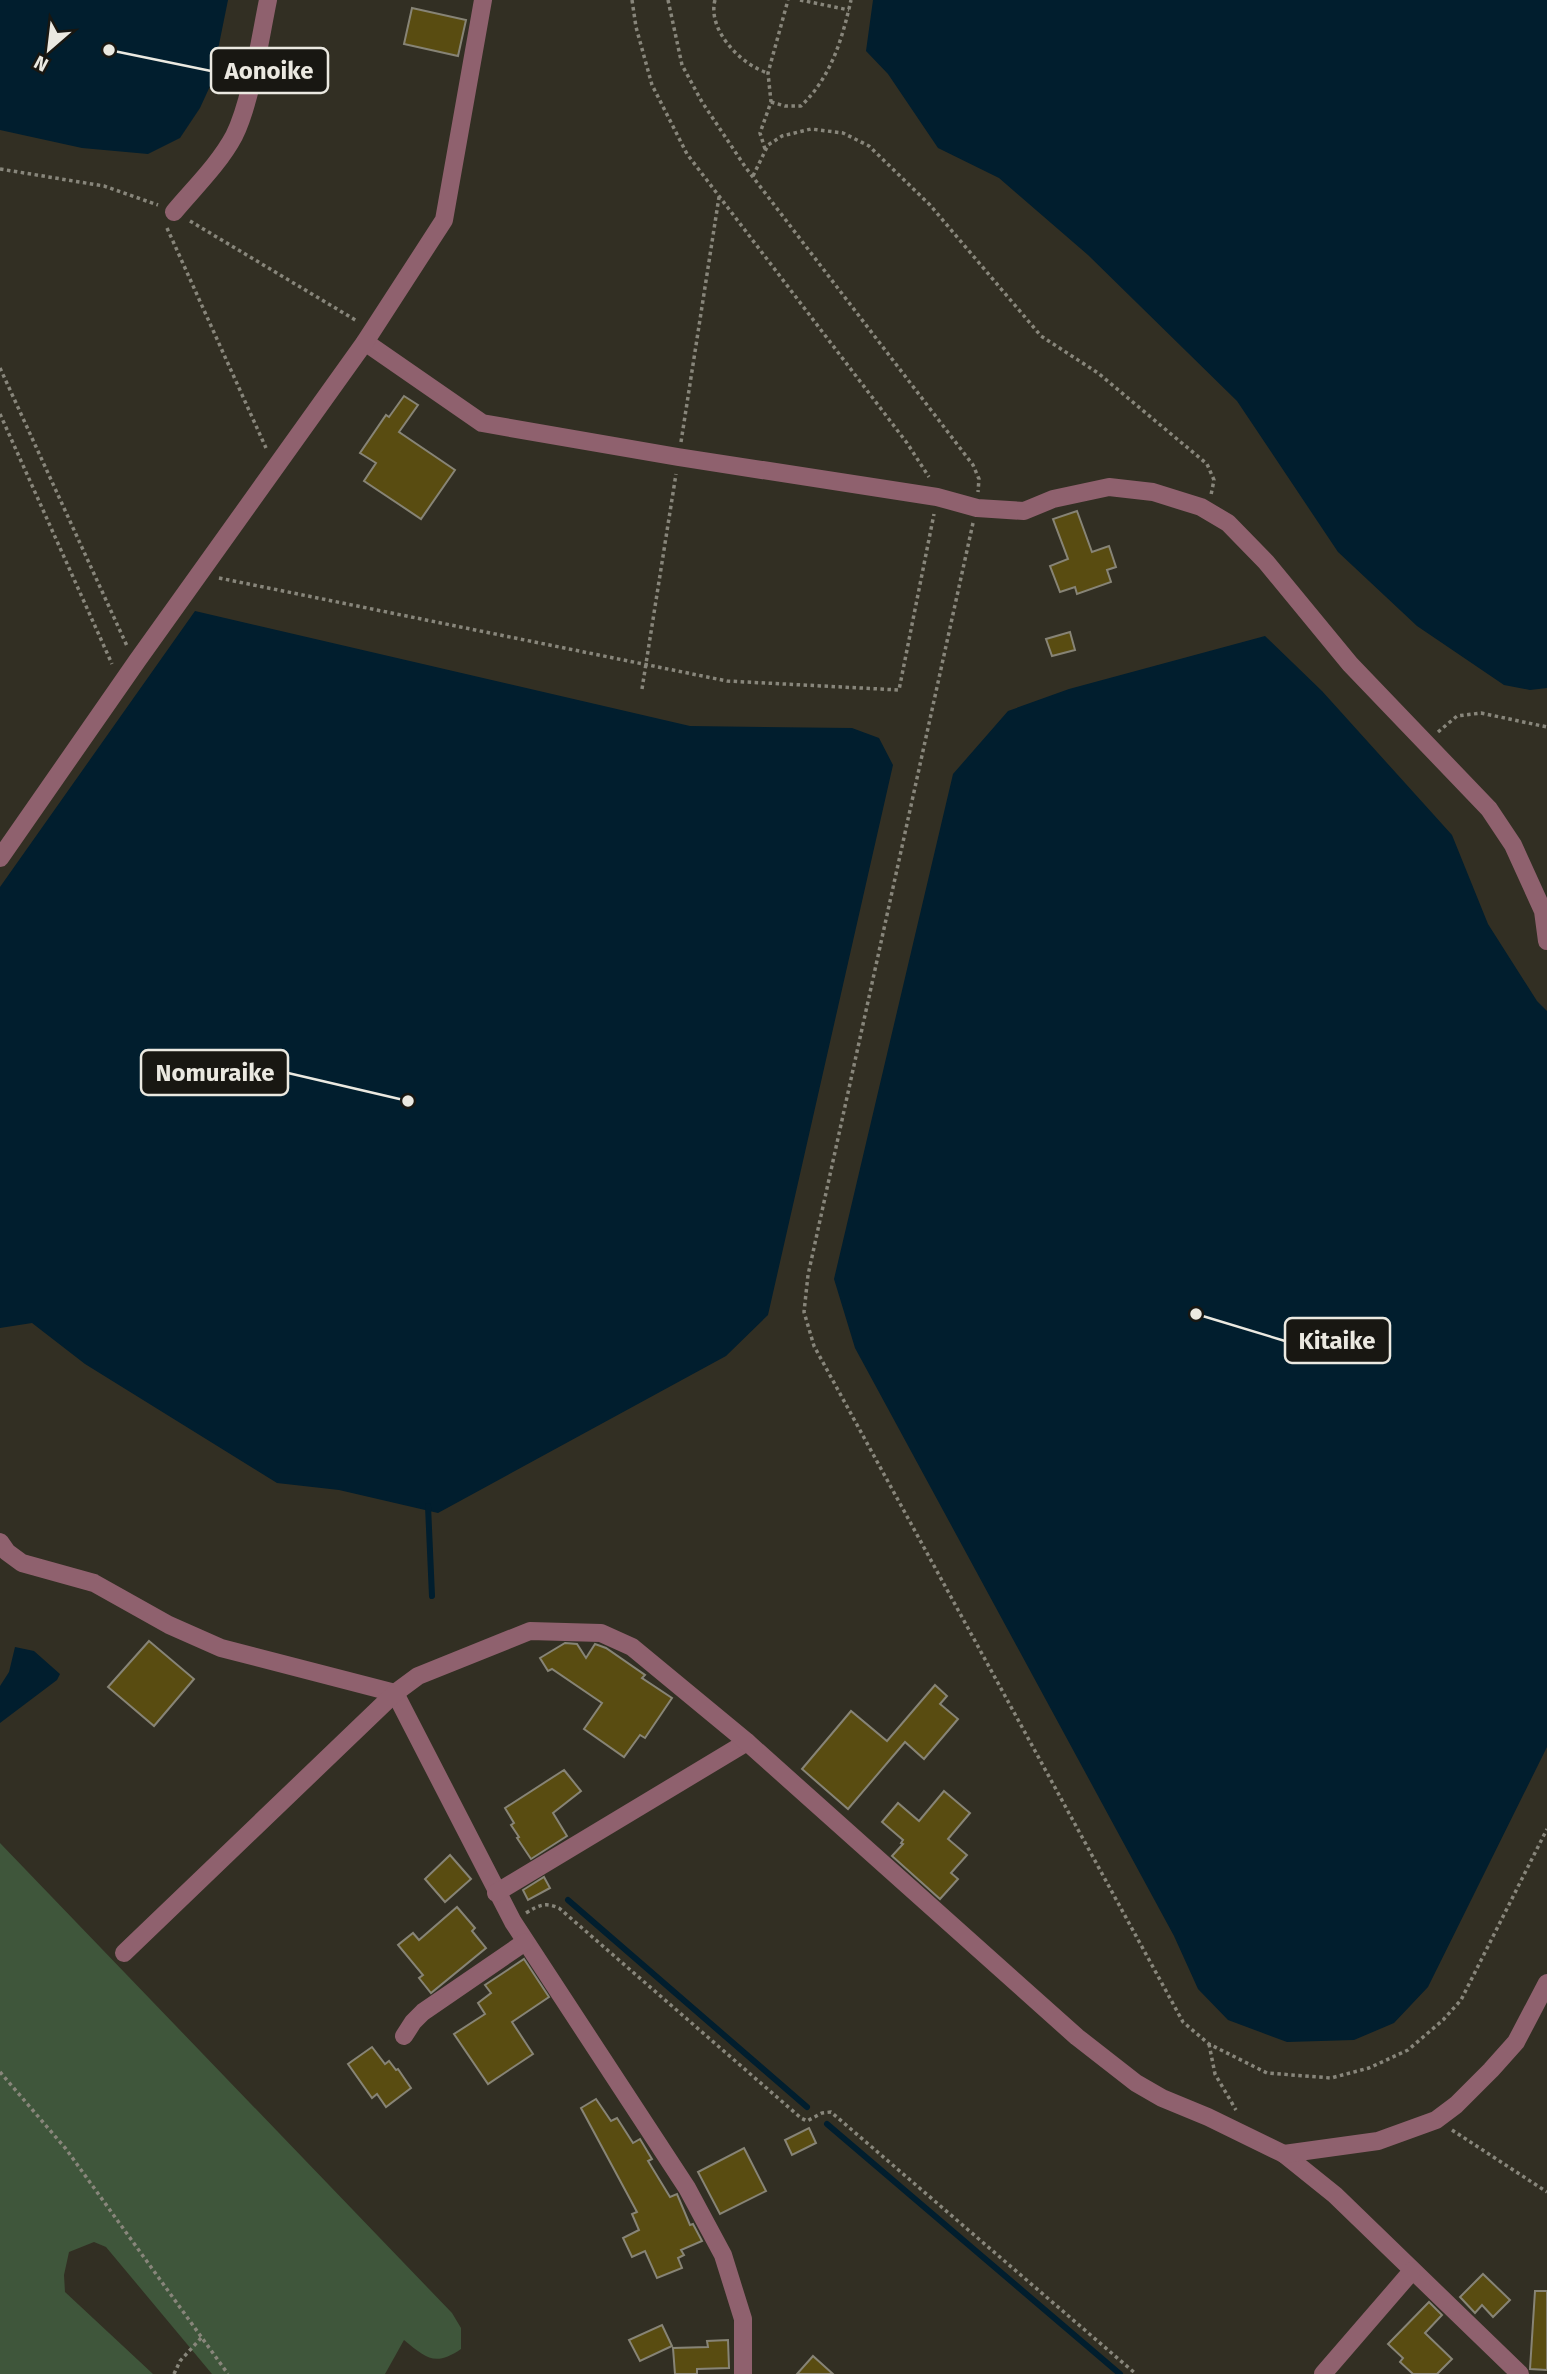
<svg xmlns="http://www.w3.org/2000/svg" width="1547" height="2374" font-family="'Fira Sans',sans-serif">
<rect width="100%" height="100%" fill="#322f23"/>
<!-- green -->
<path fill="#3f563b" d="M0,1843L452,2313L461,2328V2349C435,2367 426,2358 404,2340L385,2374H212L106,2247L94,2242L69,2252L64,2275L65,2292L153,2374H0Z"/>
<!-- water -->
<g fill="#011e2e">
<polygon points="0,0 228,0 211,84 200,108 180,138 148,154 82,148 0,130"/>
<polygon points="873,0 1547,0 1547,688 1530,690 1504,685 1417,626 1338,552 1237,401 1088,255 999,178 938,148 888,74 866,51"/>
<polygon points="195,611 690,726 852,728 879,738 893,765 768,1315 726,1356 438,1513 339,1490 277,1483 85,1364 32,1323 0,1328 0,887"/>
<polygon points="1265,636 1322,691 1452,835 1488,924 1537,1001 1547,1011 1547,1747 1428,1987 1394,2023 1354,2040 1287,2042 1228,2020 1198,1989 1174,1936 855,1348 834,1279 953,774 1008,711 1069,689"/>
<polygon points="15,1647 34,1651 60,1674 57,1680 0,1723 0,1686 9,1672"/>
</g>
<g fill="none" stroke-linecap="round" stroke-linejoin="round">
<!-- stream -->
<g stroke="#011e2e" stroke-width="6">
<polyline points="428,1506 432,1596"/>
<polyline points="568,1900 807,2107"/>
<polyline points="827,2124 1120,2374"/>
</g>
</g>
<!-- building -->
<g fill="#594c11" stroke="#878476" stroke-width="2">
<polygon points="412,8 466,20 458,56 404,44"/>
<polygon points="404,396 418,405 399,432 455,470 421,519 364,481 376,463 360,453 386,415 389,417"/>
<polygon points="1077,511 1092,552 1109,546 1116,567 1107,570 1111,582 1077,594 1075,587 1060,592 1050,566 1068,559 1053,519"/>
<polygon points="1070,632 1075,650 1052,656 1046,639"/>
<polygon points="149,1641 194,1679 154,1726 108,1687"/>
<polygon points="565,1643 577,1644 586,1658 595,1644 606,1648 645,1675 642,1678 672,1698 645,1738 640,1735 624,1757 584,1729 602,1703 552,1669 548,1671 540,1658"/>
<polygon points="935,1685 947,1696 940,1704 958,1719 924,1759 905,1742 848,1809 802,1769 851,1711 887,1741"/>
<polygon points="564,1770 581,1791 553,1813 567,1836 531,1859 517,1838 519,1837 511,1825 514,1823 505,1808"/>
<polygon points="944,1791 970,1813 948,1839 967,1855 951,1873 958,1879 940,1899 892,1856 903,1844 901,1843 903,1840 882,1822 898,1803 919,1821"/>
<polygon points="450,1855 471,1879 445,1902 425,1879"/>
<polygon points="544,1877 550,1888 528,1900 523,1890"/>
<polygon points="457,1907 475,1928 472,1931 486,1948 431,1993 419,1978 423,1975 398,1945 413,1933 419,1940"/>
<polygon points="524,1959 549,1997 512,2022 533,2054 488,2084 454,2034 485,2014 478,2003 491,1993 485,1985"/>
<polygon points="372,2047 385,2064 389,2061 396,2070 398,2069 411,2088 386,2107 377,2094 372,2098 348,2064"/>
<polygon points="596,2099 611,2121 617,2118 633,2143 640,2139 652,2159 648,2161 670,2197 677,2194 690,2225 693,2224 702,2241 681,2250 684,2255 678,2258 682,2268 657,2278 645,2251 632,2257 623,2238 639,2230 632,2214 637,2212 581,2108"/>
<polygon points="809,2128 816,2143 792,2155 785,2140"/>
<polygon points="744,2148 766,2191 720,2214 698,2172"/>
<polygon points="1483,2274 1510,2300 1493,2317 1482,2305 1475,2313 1460,2297"/>
<polygon points="1535,2291 1547,2291 1547,2370 1530,2369"/>
<polygon points="1429,2302 1442,2315 1425,2333 1452,2359 1437,2374 1413,2374 1400,2362 1403,2358 1388,2344"/>
<polygon points="662,2325 672,2346 640,2361 629,2340"/>
<polygon points="728,2340 729,2368 697,2369 697,2374 675,2374 673,2348 708,2347 707,2341"/>
<polygon points="813,2356 833,2374 797,2374"/>
</g>
<g fill="none" stroke-linecap="round" stroke-linejoin="round">
<!-- path -->
<g stroke="#88867b" stroke-width="3.5" stroke-dasharray="3.5 3.5" stroke-linecap="butt">
<polyline points="632,0 636,27 652,85 687,154 907,443 929,477"/>
<polyline points="668,0 682,65 702,102 746,168 973,465 979,479 978,492"/>
<path d="M715,0C707,30 741,65 768,73"/>
<polyline points="800,0 849,10"/>
<path d="M771,102L785,106H801C831,77 842,40 851,0"/>
<polyline points="765,149 760,133 771,102 768,73 788,0"/>
<polyline points="0,169 104,186 158,205"/>
<polyline points="753,176 768,145 782,136 811,129 843,133 869,146 930,205 1041,336 1098,373 1207,464 1214,480 1211,495"/>
<polyline points="190,221 357,321"/>
<polyline points="167,228 266,448"/>
<polyline points="0,368 127,646"/>
<polyline points="0,414 112,664"/>
<polyline points="681,442 719,197"/>
<polyline points="973,523 808,1275 804,1312 814,1346 1183,2022 1209,2044 1267,2073 1331,2078 1369,2068 1408,2050 1443,2020 1461,2000 1547,1829"/>
<polyline points="219,578 727,681 899,690 934,514"/>
<polyline points="642,689 676,474"/>
<polyline points="1438,732 1457,716 1481,713 1547,727"/>
<path d="M526,1913C539,1905 545,1902 559,1908L801,2118L807,2121L822,2113L831,2112L1136,2374"/>
<polyline points="1209,2044 1215,2074 1236,2110"/>
<polyline points="0,2072 66,2149 228,2374"/>
<polyline points="1452,2130 1547,2192"/>
<polyline points="174,2374 180,2361 202,2337"/>
</g>
<!-- minor -->
<g stroke="#8f616e" stroke-width="18">
<path d="M174,212C194,188 219,164 234,136C251,102 260,39 268,0"/>
<polyline points="365,342 482,423 678,457 937,497 977,508 1024,511 1053,499 1109,487 1153,492 1201,507 1228,523 1266,562 1350,664 1489,809 1513,845 1543,911 1547,941"/>
<polyline points="0,858 137,661 365,342 444,220 483,0"/>
<polyline points="0,1542 7,1552 22,1563 94,1583 169,1625 221,1648 395,1693"/>
<polyline points="395,1693 513,1922 687,2188 723,2255 743,2319 743,2374"/>
<polyline points="496,1893 747,1742"/>
<polyline points="124,1953 395,1693 418,1676 530,1631 601,1633 632,1647 747,1742 1077,2037 1136,2083 1162,2098 1208,2117 1284,2154 1335,2195 1520,2374"/>
<polyline points="404,2036 413,2022 423,2012 525,1942"/>
<polyline points="1284,2154 1378,2141 1436,2120 1456,2105 1491,2070 1516,2042 1547,1983"/>
<polyline points="1323,2374 1412,2271"/>
</g>
</g>
<!-- callouts -->
<path fill="none" stroke="#ebe9e1" stroke-width="2.5" d="M109 50L211 71M408 1101L288 1073M1196 1314L1285 1341"/>
<g fill="#ebe9e1" stroke="#181712" stroke-width="2.5">
<circle cx="109" cy="50" r="7"/>
<circle cx="408" cy="1101" r="7"/>
<circle cx="1196" cy="1314" r="7"/>
</g>
<g fill="#181712" stroke="#ebe9e1" stroke-width="2.5">
<rect x="211" y="48" width="117" height="45" rx="7"/>
<rect x="141" y="1050" width="147" height="45" rx="7"/>
<rect x="1285" y="1318" width="105" height="45" rx="7"/>
</g>
<g font-size="24" text-anchor="middle" font-weight="bold" fill="#ebe9e1">
<text x="269" y="79">Aonoike</text>
<text x="215" y="1081">Nomuraike</text>
<text x="1337" y="1349">Kitaike</text>
</g>
<!-- north arrow -->
<g transform="translate(49 49) rotate(208)" stroke="#181712" stroke-width="5" paint-order="stroke">
<path d="M0-5L12 26L0 18L-12 26Z" fill="#ebe9e1"/>
<text y="-10" font-size="19" font-weight="bold" text-anchor="middle" fill="#ebe9e1">N</text>
</g>
</svg>
